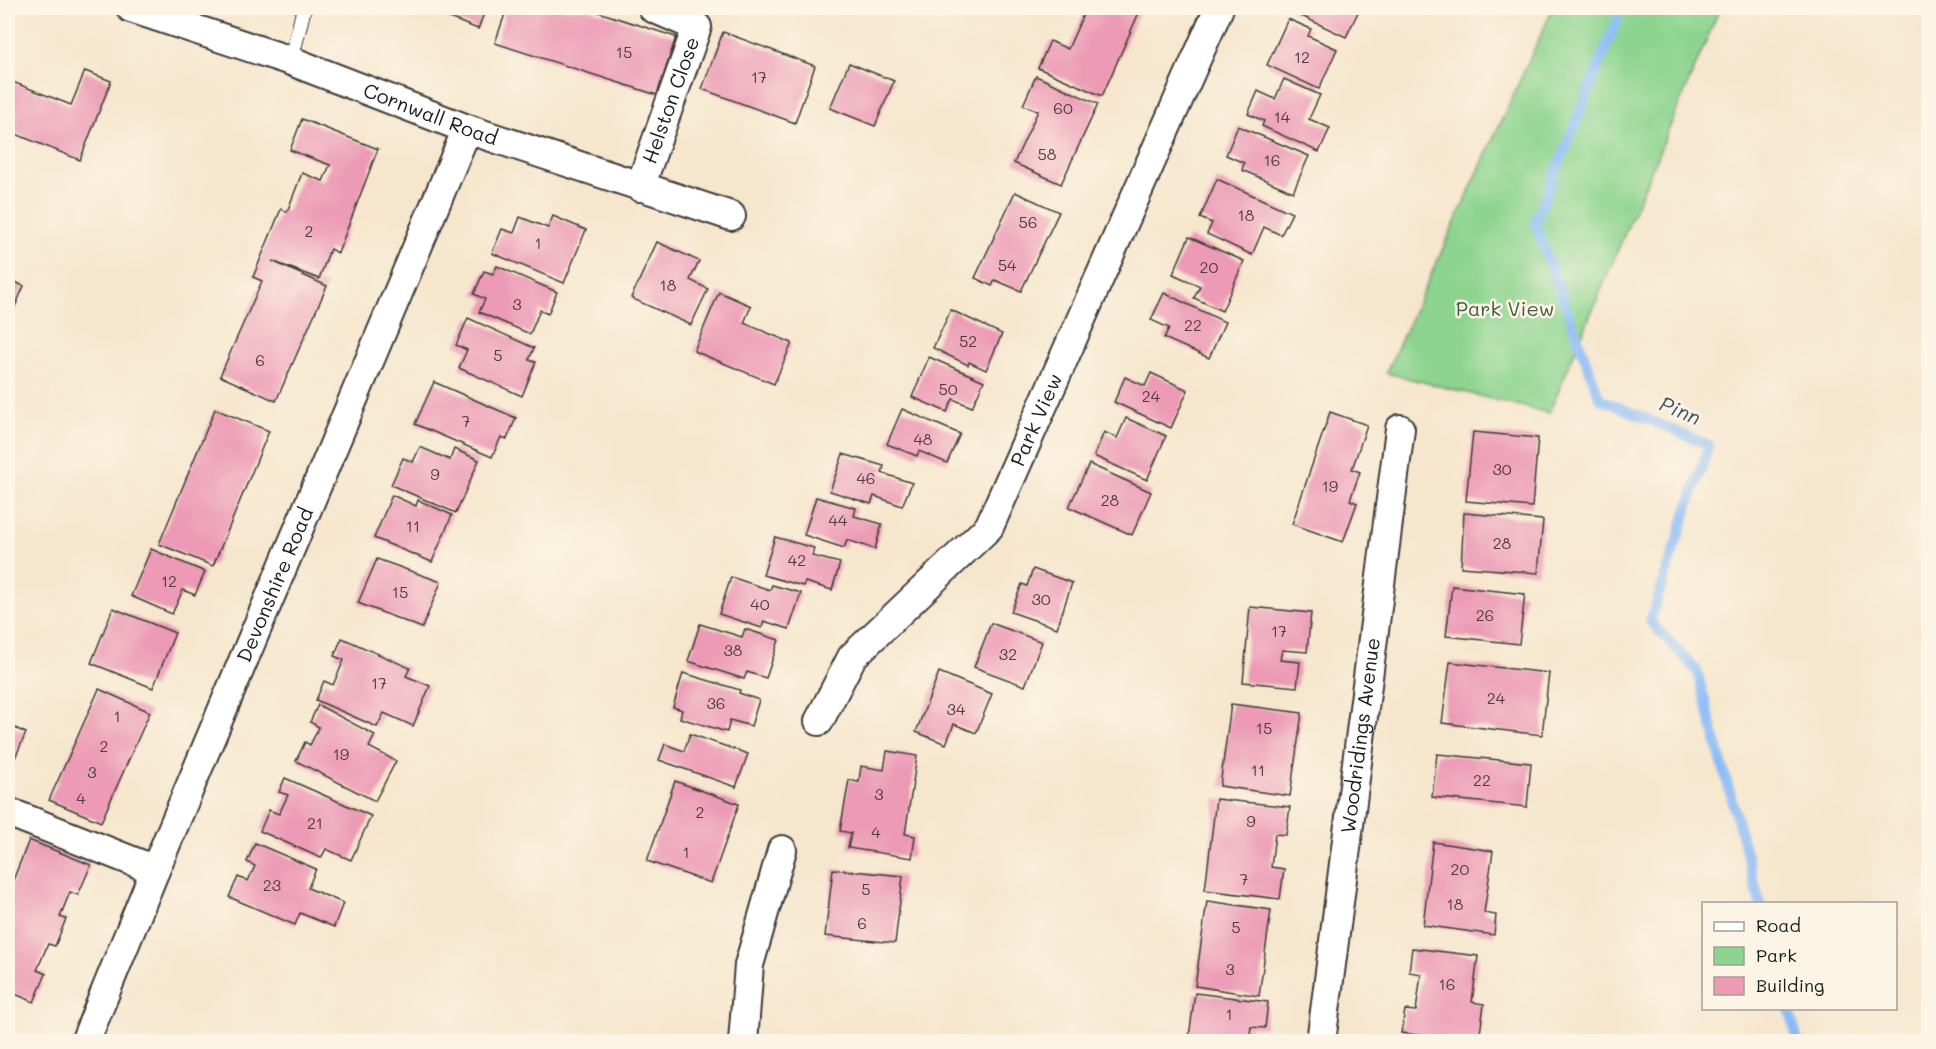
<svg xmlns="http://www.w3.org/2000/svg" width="1936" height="1049" font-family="Mali,sans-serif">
<rect width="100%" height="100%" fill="#fcf5e5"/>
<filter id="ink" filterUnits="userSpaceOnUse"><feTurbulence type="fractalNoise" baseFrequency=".0167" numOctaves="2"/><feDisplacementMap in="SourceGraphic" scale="12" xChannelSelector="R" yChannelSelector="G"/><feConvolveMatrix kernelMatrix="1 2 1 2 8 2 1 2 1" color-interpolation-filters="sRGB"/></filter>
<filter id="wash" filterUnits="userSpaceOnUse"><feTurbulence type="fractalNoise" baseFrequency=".008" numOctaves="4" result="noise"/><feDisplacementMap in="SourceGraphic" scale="24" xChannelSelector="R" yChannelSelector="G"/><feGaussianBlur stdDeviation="1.35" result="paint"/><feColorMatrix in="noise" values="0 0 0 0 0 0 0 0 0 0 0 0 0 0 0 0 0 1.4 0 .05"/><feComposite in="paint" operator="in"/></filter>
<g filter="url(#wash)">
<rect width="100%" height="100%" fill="#f6e6cd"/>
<!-- green -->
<polygon fill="#8cd48f" stroke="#547856" stroke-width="1.5" points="1553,8 1720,8 1549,413 1386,373"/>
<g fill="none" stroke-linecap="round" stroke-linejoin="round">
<!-- stream -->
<g stroke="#8abbf6" stroke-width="10">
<polyline points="1622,8 1535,223 1600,399 1709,445 1650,621 1697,671 1760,904"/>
<polyline points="1789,1008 1798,1042"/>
</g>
</g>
<g id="blocks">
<!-- building -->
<g fill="#ec9ab5">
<polygon points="423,8 486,8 478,29"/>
<polygon points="507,8 586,8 676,37 657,95 495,43"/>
<polygon points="1086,8 1141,8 1102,96 1038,68 1050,41 1068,49"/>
<polygon points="1293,8 1360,8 1346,37 1291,11"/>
<polygon points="1288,19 1311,29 1308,36 1337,49 1319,89 1267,65"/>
<polygon points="723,32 815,66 795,123 702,89"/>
<polygon points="849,63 894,81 875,126 830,108"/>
<polygon points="85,71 111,81 80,160 8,131 8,80 71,105"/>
<polygon points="1036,76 1098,104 1061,184 1014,163 1038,111 1023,105"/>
<polygon points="1284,79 1320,95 1309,119 1330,128 1319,152 1262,126 1264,121 1248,114 1258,91 1275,99"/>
<polygon points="302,119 378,149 338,253 330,249 319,279 272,261 327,286 276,401 220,376 262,281 253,277 281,209 287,212 302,173 323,181 330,165 290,150"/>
<polygon points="1238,126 1309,156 1293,192 1242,170 1244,163 1226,155"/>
<polygon points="1217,179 1292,213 1281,235 1264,227 1252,255 1207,234 1212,223 1200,218"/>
<polygon points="1015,192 1059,212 1021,291 995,280 992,286 975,278"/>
<polygon points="553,216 586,230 564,283 492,253 502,229 514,233 520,217 548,228"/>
<polygon points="1189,237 1244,261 1222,311 1194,298 1200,286 1173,274"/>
<polygon points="657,242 699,261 690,280 708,289 691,325 631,298"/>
<polygon points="497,266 557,292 548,314 540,310 530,334 479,312 485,299 474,294 484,271 493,274"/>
<polygon points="8,279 24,286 8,323"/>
<polygon points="719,292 751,306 744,323 792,343 774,384 694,351"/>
<polygon points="1164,293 1225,322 1209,358 1164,338 1169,328 1151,320"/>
<polygon points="951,310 1002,334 986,370 969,362 968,365 933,348"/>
<polygon points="468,318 534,348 529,360 536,362 522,396 459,368 467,350 456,345"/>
<polygon points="929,357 984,381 972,407 953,399 947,412 912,397"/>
<polygon points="1151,373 1188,390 1171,428 1114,402 1125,377 1145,386"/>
<polygon points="434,382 516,418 507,439 501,437 492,457 415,424"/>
<polygon points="215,409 269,431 213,566 159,544"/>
<polygon points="902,409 960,434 947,463 919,451 917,456 887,444"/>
<polygon points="1330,412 1367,425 1352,469 1360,472 1350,500 1357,503 1343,542 1292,524"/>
<polygon points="1126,418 1166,436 1147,480 1094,456 1104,432 1117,438"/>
<polygon points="1473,432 1538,438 1532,507 1466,501"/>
<polygon points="420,447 450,460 454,449 479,460 456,513 391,485 403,458 413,462"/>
<polygon points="843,454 884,466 882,473 912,483 902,506 874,496 871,504 830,491"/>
<polygon points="1089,464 1151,492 1132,535 1069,507"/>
<polygon points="392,495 416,506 418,500 452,515 432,562 374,538"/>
<polygon points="816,497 856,508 854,516 882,524 875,549 847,540 844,548 804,535"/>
<polygon points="1464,513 1543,520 1538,573 1461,567"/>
<polygon points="775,537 814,548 812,556 840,563 832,590 805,582 803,586 763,575"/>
<polygon points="151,549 205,572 195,595 183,590 172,614 131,596"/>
<polygon points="377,559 441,582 422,628 358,603"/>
<polygon points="1033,569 1072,583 1057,628 1011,612 1022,584 1027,586"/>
<polygon points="731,577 770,590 772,585 801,593 789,629 764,621 762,628 719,614"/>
<polygon points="1452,586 1525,594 1519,644 1446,636"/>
<polygon points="1250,607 1311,613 1307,652 1282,650 1280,660 1300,662 1297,687 1243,682"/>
<polygon points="113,608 175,633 153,688 91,663"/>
<polygon points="991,623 1042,642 1025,686 974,667"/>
<polygon points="700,624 742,637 745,629 779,640 766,678 747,672 744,679 688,661"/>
<polygon points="342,638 410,668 406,676 430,686 413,726 384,713 377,727 316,700 324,681 333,685 344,660 334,656"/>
<polygon points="1450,662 1549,673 1542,735 1442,723"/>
<polygon points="939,672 992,694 976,733 954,724 946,744 916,732"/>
<polygon points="683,673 740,690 739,693 759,700 751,726 730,720 727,732 680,718 682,710 673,707"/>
<polygon points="99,689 150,712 101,822 49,800"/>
<polygon points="1231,704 1302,713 1290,796 1220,786"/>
<polygon points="318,705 375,735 369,747 396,761 375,801 296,761 305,742 310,745 319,727 310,722"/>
<polygon points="8,725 26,733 8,774"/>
<polygon points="690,734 748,754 736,787 659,760 665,744 684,751"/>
<polygon points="887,751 917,756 905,834 915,836 912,858 848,848 851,833 840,831 849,780 859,782 861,766 884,770"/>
<polygon points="1437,754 1531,763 1527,807 1432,797"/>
<polygon points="285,778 371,816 351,860 326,849 321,858 260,831 269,810 279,814 288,795 279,792"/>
<polygon points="675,781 739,804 711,883 647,861"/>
<polygon points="1216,799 1290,807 1286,835 1275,834 1271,867 1284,869 1280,899 1205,890"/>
<polygon points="29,840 91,865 78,895 70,892 60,917 66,919 55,946 48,944 37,970 46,974 34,1002 8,991 8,893"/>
<polygon points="1433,842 1493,851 1484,913 1496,915 1494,935 1423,925"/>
<polygon points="255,843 316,869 308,888 343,903 334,927 300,913 295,925 229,897 238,877 248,881 255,866 247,862"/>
<polygon points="833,869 903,876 895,943 825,936"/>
<polygon points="1207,901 1271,910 1259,996 1195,986"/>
<polygon points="1412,948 1478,956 1472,1002 1484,1004 1479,1041 1463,1041 1401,1033 1405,1010 1416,1011 1421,974 1409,972"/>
<polygon points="1195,993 1268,1002 1265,1028 1251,1027 1249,1041 1225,1041 1189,1037"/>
</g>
</g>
</g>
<g filter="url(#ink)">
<use href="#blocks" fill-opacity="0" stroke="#3d3a37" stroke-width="1.5"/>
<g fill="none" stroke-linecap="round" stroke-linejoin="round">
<!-- service casing -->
<g stroke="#3d3a37" stroke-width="16">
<polyline id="service" points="291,61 304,8"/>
</g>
<!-- minor casing -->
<g stroke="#3d3a37" stroke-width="32">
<g id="minor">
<path id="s1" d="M131,8L291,61L467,129L731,216"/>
<path id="s2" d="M640,187L697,27L653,8"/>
<path id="s3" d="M819,721L852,657L989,527L1219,8"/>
<polyline points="8,812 155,870"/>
<path id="s4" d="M85,1042L155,870L467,129"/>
<polyline points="743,1042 749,965 782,850"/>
<path id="s5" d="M1321,1042L1400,429"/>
</g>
</g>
<!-- service -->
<use href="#service" stroke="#fff" stroke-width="14"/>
<!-- minor -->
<use href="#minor" stroke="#fff" stroke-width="28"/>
</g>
</g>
<g text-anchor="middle" stroke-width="5" stroke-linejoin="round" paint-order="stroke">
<!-- number labels -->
<g font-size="16" fill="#503c42">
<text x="624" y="58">15</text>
<text x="1302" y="63">12</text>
<text x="759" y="83">17</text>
<text x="1063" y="114">60</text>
<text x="1282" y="123">14</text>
<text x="1047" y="160">58</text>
<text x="1272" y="166">16</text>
<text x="1246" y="221">18</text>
<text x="1028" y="228">56</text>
<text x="309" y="237">2</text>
<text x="538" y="249">1</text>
<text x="1007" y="271">54</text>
<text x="1209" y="273">20</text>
<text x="668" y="291">18</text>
<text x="517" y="310">3</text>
<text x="1193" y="331">22</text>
<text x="968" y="347">52</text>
<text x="498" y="361">5</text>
<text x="260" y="366">6</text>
<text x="948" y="395">50</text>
<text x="1151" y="402">24</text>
<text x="466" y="427">7</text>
<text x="923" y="445">48</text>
<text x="1502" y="475">30</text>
<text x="435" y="480">9</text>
<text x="866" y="484">46</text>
<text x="1330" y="492">19</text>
<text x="1110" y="506">28</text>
<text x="838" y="526">44</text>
<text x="413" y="532">11</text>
<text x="1502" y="549">28</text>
<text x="797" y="566">42</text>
<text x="169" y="587">12</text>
<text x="400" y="598">15</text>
<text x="1041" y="605">30</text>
<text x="760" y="610">40</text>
<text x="1485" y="621">26</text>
<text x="1279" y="637">17</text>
<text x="733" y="656">38</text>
<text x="1008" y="660">32</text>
<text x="379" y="689">17</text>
<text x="1496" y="704">24</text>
<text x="716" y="709">36</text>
<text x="956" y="715">34</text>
<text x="117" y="722">1</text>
<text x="1264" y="734">15</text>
<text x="104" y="752">2</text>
<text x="341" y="760">19</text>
<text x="1258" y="776">11</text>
<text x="92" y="778">3</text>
<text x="1482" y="786">22</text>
<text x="879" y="800">3</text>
<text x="81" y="804">4</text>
<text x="700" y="818">2</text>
<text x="1251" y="827">9</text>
<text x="315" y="829">21</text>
<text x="876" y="838">4</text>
<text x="686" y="858">1</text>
<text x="1460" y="875">20</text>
<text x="1244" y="885">7</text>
<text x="272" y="891">23</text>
<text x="866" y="895">5</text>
<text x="1455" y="910">18</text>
<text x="862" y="929">6</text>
<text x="1236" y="933">5</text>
<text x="1230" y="975">3</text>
<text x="1447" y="990">16</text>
<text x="1229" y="1020">1</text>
</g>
<!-- street labels -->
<g font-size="20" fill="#1c1c1c" stroke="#fcf5e5">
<text dy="7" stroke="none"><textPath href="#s2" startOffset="92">Helston Close</textPath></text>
<text dy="7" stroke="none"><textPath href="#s1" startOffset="318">Cornwall Road</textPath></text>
<text dy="7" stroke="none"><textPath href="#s3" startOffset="378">Park View</textPath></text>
<text dy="7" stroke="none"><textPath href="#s4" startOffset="495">Devonshire Road</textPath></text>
<text dy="7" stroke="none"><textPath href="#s5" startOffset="309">Woodridings Avenue</textPath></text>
</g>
<!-- park labels -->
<g font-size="20" fill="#435c44" stroke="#fcf5e5">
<text x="1505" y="316">Park View</text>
</g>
<!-- water labels -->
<g font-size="21" font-style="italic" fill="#425468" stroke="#fcf5e5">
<text transform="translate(1680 411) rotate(23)" y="7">Pinn</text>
</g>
</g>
<!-- margin -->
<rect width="1936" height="1049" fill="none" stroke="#fcf5e5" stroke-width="30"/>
<!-- legend -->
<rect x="1702" y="902" width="195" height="108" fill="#fcf5e5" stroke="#a29e95" stroke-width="1.5"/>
<rect x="1714" y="922" width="30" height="9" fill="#ffffff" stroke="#a29e95" stroke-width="1.5"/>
<text x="1756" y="932" font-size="18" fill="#1c1c1c">Road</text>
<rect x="1714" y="947" width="30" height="18" fill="#8cd48f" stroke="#a29e95" stroke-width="1.5"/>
<text x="1756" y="962" font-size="18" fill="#1c1c1c">Park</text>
<rect x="1714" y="977" width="30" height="18" fill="#ec9ab5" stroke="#a29e95" stroke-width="1.5"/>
<text x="1756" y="992" font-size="18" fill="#1c1c1c">Building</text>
</svg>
